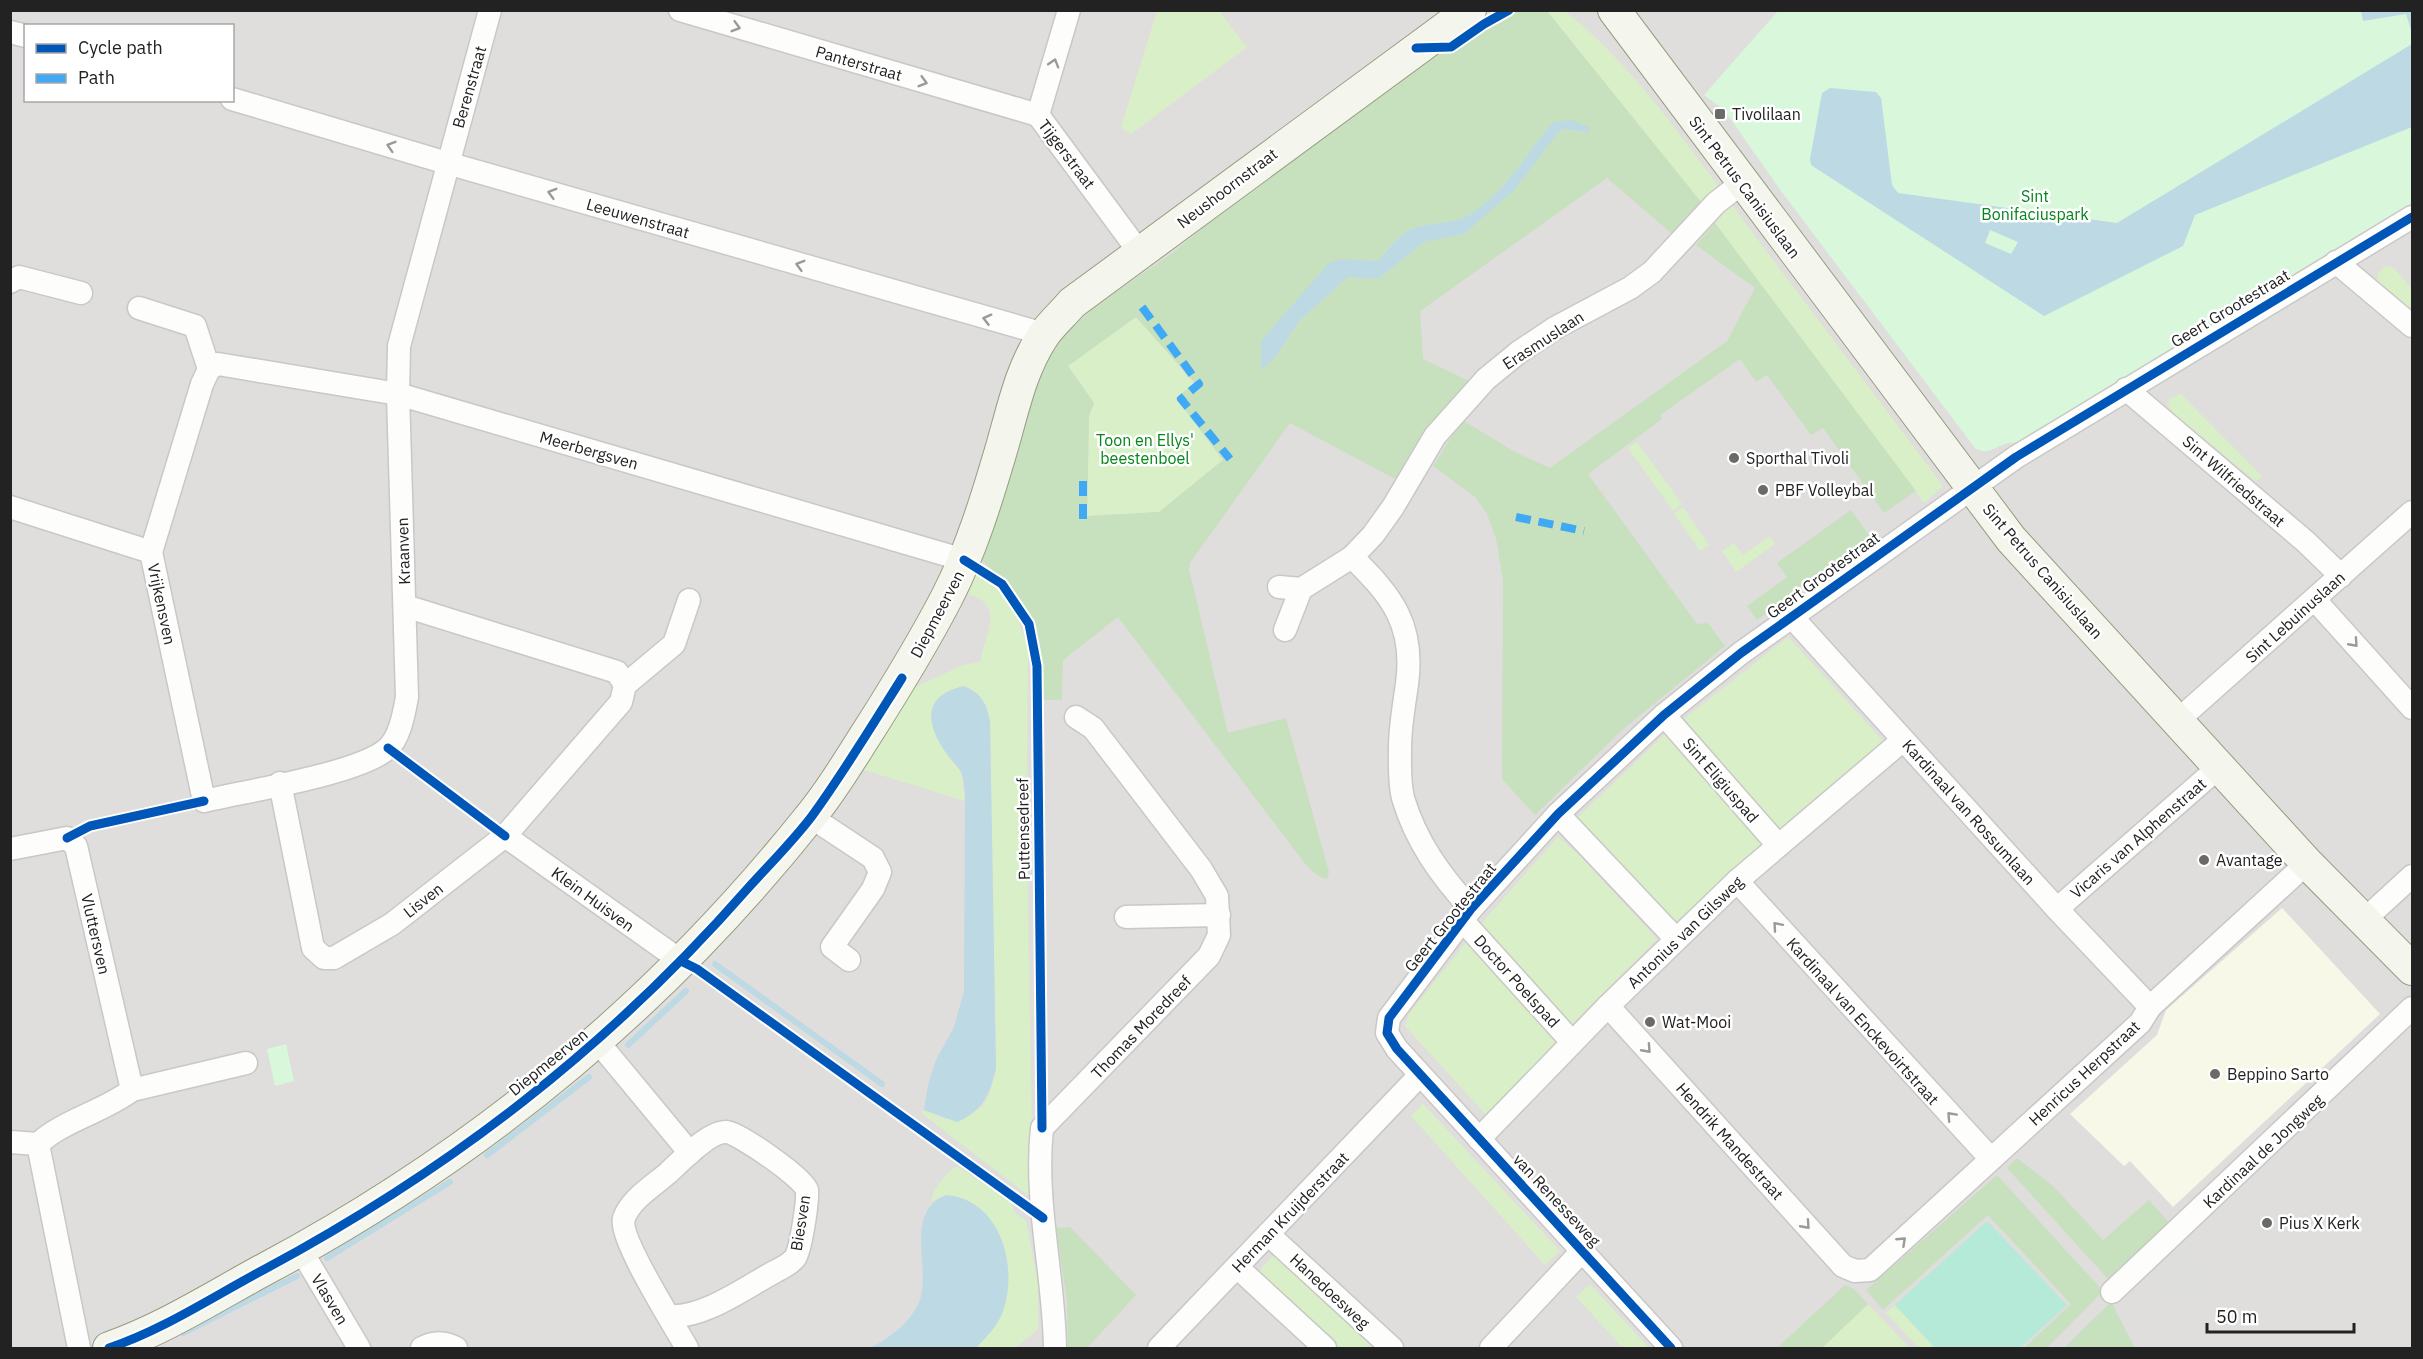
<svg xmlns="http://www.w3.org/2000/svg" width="2423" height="1359" font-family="'IBM Plex Sans',sans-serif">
<rect width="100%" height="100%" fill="#f0efea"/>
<!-- residential -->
<path fill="#dfdedc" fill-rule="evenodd" d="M11,11H2412V1348H11ZM26,26H232V100H26Z"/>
<!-- education -->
<polygon fill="#f7f8e7" points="2282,908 2380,1014 2173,1207 2130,1161 2124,1166 2070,1114 2157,1035 2166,1010"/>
<!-- religious -->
<g fill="#dededc">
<polygon points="1631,457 1721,581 1713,612 1700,622 1598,480"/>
<polygon points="2178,1241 2213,1274 2183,1305 2149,1273"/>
</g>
<!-- grass -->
<g fill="#d9efc8">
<polygon points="1157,11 1219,11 1247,47 1131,134 1121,127"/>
<path d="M1547,11H1564L1570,15C1630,64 1674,127 1720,188L1705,207Z"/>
<polygon points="1731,204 1943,486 1924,503 1715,223"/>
<polygon points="2386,266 2394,268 2412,289 2412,310 2378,281 2378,273"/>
<polygon points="1136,317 1195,384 1176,398 1223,460 1159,512 1087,516 1089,416 1094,403 1068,366"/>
<polygon points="2181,394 2261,475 2261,479 2255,481 2172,412 2168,404 2169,399"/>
<polygon points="1637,442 1682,504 1673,511 1628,448"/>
<polygon points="1683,507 1709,545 1700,551 1674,513"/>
<polygon points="1770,536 1775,544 1736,572 1722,551 1734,543 1743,555"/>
<path d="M975,571L993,582L1013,607L1028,646L1027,843L1033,1199L921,1113L924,1110L945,1119L982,1107L990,1092L996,1069L990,721L986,703L950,758L961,772L965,801L858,768L907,691L963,665L980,662C985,633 1008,602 963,593Z"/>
<polygon points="1788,637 1884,742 1780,830 1685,725 1684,719"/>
<polygon points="1665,734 1765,843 1673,924 1574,821"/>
<polygon points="1558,837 1578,854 1657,939 1571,1025 1480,925"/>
<polygon points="1467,941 1558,1039 1488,1117 1405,1026 1409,1014"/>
<polygon points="1423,1104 1560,1251 1545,1265 1411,1116"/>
<path d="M956,1166L1012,1202L1014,1212L1026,1221L1038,1283V1329L1015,1348H976L994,1328L1003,1312L946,1195L931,1201C935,1185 944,1177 956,1166Z"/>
<polygon points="1277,1252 1377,1348 1338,1348 1257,1273"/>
<polygon points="1590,1284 1649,1348 1623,1348 1576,1297"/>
<polygon points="1868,1304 1910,1348 1822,1348"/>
<polygon points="1895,1305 1935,1348 1919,1348 1886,1313"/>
</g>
<!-- forest -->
<g fill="#c7e0be" fill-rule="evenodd">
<path d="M1513,11H1547L1705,207L1677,238L1607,178L1420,311L1423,359L1471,382L1455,396L1397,480L1290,423L1190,563L1189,569L1228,733L1286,718L1329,872L1327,879L1318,876L1306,865L1118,617L1063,660L1062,700H1041C1041,678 1044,652 1036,631C1025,602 1001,577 979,557L1033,392L1045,362L1064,336L1093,308L1171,254L1345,112L1426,56L1452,51L1478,30ZM1552,123L1588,132L1561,129L1537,158L1464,234L1424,242L1378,279L1348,277L1300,320L1276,356L1261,370V341L1342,259L1378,261C1388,249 1399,233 1415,228C1432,222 1453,224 1469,215C1503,195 1527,153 1552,123ZM1136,317L1195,383L1176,398L1223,460L1159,512L1087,516L1089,416L1094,403L1068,366Z"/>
<polygon points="1715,223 1916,491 1884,513 1823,428 1811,435 1767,375 1756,382 1740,359 1660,415 1662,419 1588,474 1697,624 1708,623 1725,646 1621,731 1535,815 1502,779 1503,581 1496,538 1487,514 1475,497 1433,466 1462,420 1515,452 1550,468 1727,341 1755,288 1696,245"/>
<polygon points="1851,510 1871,538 1757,620 1747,606 1787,577 1777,563"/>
<polygon points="2017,1158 2053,1186 2103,1240 2149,1200 2171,1225 2110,1281 2007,1168"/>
<polygon points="1997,1175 2103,1291 2047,1348 2024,1348 2071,1304 1988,1215 1883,1310 1866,1290"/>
<polygon points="1070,1227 1136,1295 1087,1348 1068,1348 1067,1301 1056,1228"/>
<polygon points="1845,1285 1854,1289 1868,1304 1822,1348 1777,1348"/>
<polygon points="2111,1302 2135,1348 2064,1348"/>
</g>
<!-- park -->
<g fill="#d8f7db">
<path d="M1778,11H2412V203L2016,443C1998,441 1991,458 1975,448L1781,191L1725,111L1704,95Z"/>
<polygon points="286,1044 294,1081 275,1086 267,1049"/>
</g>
<!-- pitch -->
<polygon fill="#b4ead7" points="1987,1221 2067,1305 2020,1348 1935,1348 1895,1305"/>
<!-- water -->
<g fill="#bcd9e4" fill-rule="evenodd">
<polygon points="2361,11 2412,11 2412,33 2406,14 2363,21"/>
<path d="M2412,44V127L2195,215L2183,246L2044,316L1811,165L1810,159L1822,93L1830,88L1876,92L1881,98L1892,185L1898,193L2117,223ZM1990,230L2018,242L2011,254L1985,243Z"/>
<path d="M1570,120L1591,128L1589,132L1561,129L1514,190L1464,234L1424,242L1378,279L1348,277L1300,320L1276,356L1261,371V341L1329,263L1342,259L1378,261C1389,249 1399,233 1415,228C1432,222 1453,224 1469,215C1503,195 1527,153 1552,123Z"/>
<path d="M963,686C982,693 986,703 990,721L996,1069C989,1095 983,1111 957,1122L924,1110L928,1085L936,1060L954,1027L964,991L965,791C964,785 964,777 961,772C959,767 953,762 949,757C927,727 919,697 963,686Z"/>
<path d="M946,1195C1000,1199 1019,1266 1003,1311C998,1326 986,1337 976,1348H870C890,1338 915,1320 921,1296C929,1262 905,1212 946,1195Z"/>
</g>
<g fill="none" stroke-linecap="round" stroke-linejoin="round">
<!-- stream -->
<g stroke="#bcd9e4" stroke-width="6">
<polyline points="715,964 882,1084"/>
<polyline points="628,1045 686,991"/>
<polyline points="487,1155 589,1077"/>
<polyline points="327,1258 450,1182"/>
<polyline points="183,1333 297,1276"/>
</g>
<!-- street casing -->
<g stroke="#c9c8c6" stroke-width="25">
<g id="street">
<polyline points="680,10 1038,115"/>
<polyline points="10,32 26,36"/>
<polyline points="232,99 447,163 1044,334"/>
<polyline points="1038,115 1140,253"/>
<polyline points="1038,115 1069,10"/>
<polyline points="2336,262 2412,326"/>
<polyline points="10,282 19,277 81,293"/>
<polyline points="139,308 195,326 209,369"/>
<polyline points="2126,389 2306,542 2341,576"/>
<path d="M10,507L151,552L204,801C246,791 358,774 387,749C400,738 404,713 407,697L398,394L399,346L490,10"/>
<polyline points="151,552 202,384 209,369 218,364 398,394 964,560"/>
<path d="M1352,557C1392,596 1415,625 1407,684C1404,706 1400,726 1400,748C1400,764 1399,782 1403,798C1416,842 1441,876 1471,909"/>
<polyline points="1279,587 1301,589"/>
<polyline points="2315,600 2412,708"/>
<polyline points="1791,616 2057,909 2150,1007"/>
<polyline points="1285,630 1301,589 1352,557 1373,535 1393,507 1435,436 1486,379 1519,352 1555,328 1630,288 1652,272 1716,203 1743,182"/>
<polyline points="625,685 674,644 689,600"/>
<polyline points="1664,715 1778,845"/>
<polyline points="2177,721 2412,512"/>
<polyline points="280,783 313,948 324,958 334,958 392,924 505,836 621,702 625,685 617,672 405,606"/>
<polyline points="1558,814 1676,939"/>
<polyline points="811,817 873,858 880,872 873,889 832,947 849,960"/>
<polyline points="505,836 681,961"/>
<path d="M10,849L67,838L76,846L132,1090C103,1112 64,1120 38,1144L79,1348"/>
<polyline points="1737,881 1991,1159"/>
<polyline points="2057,909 2219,767"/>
<polyline points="1126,917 1219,915"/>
<polyline points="1462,920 1572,1042"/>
<polyline points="2363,921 2412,876"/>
<polyline points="1608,1006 1843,1266 1855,1271 1870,1270 2140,1023 2150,1007 2307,863"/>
<polyline points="598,1042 690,1153"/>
<polyline points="132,1090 246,1063"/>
<polyline points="1479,1139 1608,1006 1737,881 1903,740"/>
<polyline points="10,1142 38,1144"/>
<polyline points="1268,1234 1392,1348"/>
<polyline points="301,1250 359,1348"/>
<polyline points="1237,1267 1325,1348"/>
<polyline points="2112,1292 2412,1008"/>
<path d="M669,1316C703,1319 746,1287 776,1271C782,1268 791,1263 795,1258C801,1249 808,1201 807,1190C805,1179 740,1134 727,1132C710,1130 680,1162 668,1173C653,1186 631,1199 624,1218C618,1237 675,1327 687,1348"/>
<path d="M422,1348C433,1342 445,1342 456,1348"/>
<path d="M1055,1348C1054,1275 1034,1201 1042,1128L1209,956L1219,935L1217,896L1201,869L1093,728L1076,717"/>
<polyline points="1159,1348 1420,1075"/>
<polyline points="1491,1348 1583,1250"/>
<polyline points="1671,1348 1397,1049 1387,1033 1389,1018 1471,909 1558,814 1664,715 1741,653 2016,457 2412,217"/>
</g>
</g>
<!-- secondary casing -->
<g stroke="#979c80" stroke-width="34">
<g id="secondary">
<polyline points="1614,10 2011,539 2307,863 2412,969"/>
<path d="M109,1348C164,1329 215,1296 267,1268C478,1155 659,1006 809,818C831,792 849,761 867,733C895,689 922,645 946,599C971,551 987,498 1002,447C1013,409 1021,369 1043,336C1051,324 1063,314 1072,303L1470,10"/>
</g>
</g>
<!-- street -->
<use href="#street" stroke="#fdfdfc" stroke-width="22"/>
<!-- secondary -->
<use href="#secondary" stroke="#f4f5ed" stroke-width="32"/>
<!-- quiet -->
<g stroke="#3fa9f5" stroke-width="8" stroke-dasharray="15 8" stroke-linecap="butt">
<polyline points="1142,307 1199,384 1181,399 1230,459"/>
<polyline points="1516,517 1584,531"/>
<polyline points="1083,519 1083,477"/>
</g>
<!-- cycleway casing -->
<g stroke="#fff" stroke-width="13">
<g id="cycleway">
<polyline points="1416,48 1451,47 1484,24 1509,10"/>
<polyline points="964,560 1002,584 1029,624 1037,666 1042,1128"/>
<polyline points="388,748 505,836"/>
<polyline points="67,838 90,826 204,801"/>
<polyline points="681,961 697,969 1043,1218"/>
<path d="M109,1348C163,1330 214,1296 265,1269C451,1169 609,1047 749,887C770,864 793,841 812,816C844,772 873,724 902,678"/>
<polyline points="1671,1348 1397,1049 1387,1033 1389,1018 1471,909 1558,814 1664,715 1741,653 2016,457 2412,217"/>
</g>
</g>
<!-- cycleway -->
<use href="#cycleway" stroke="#0057b8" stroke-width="9"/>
</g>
<!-- one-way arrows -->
<defs><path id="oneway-chevron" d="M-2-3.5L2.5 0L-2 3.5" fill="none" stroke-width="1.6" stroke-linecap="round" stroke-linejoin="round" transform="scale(1.5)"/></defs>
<g stroke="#9a9a9a">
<use href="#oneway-chevron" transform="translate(736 27) rotate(16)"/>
<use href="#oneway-chevron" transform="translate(1054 63) rotate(-73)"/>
<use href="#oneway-chevron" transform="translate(923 82) rotate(16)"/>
<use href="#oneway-chevron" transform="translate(391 146) rotate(-163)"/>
<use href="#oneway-chevron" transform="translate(552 193) rotate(-164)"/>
<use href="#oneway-chevron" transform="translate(800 265) rotate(-164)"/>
<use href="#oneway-chevron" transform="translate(987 319) rotate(-165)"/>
<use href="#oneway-chevron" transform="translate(2354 643) rotate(48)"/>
<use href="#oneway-chevron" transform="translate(1777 926) rotate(-131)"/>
<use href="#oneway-chevron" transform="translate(1647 1049) rotate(48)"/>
<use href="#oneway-chevron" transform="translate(1951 1116) rotate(-133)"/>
<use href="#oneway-chevron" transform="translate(1806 1225) rotate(48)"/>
<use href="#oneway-chevron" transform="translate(1902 1241) rotate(-43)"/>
</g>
<!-- markers -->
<g fill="#6a6a68" stroke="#fff" stroke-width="2">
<rect x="1714" y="108" width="12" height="12" rx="3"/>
<circle cx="1734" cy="458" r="6"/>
<circle cx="1763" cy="490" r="6"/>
<circle cx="2204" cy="860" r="6"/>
<circle cx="1650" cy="1022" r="6"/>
<circle cx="2215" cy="1074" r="6"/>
<circle cx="2267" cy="1223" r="6"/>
</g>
<g text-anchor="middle" stroke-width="5" stroke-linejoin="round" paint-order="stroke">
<!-- street labels -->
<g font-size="16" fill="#222" stroke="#fff">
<text transform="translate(859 63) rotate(16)" y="6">Panterstraat</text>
<text transform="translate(469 87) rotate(-74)" y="6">Berenstraat</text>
<text transform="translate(1067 154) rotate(53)" y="6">Tijgerstraat</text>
<text transform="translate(1745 187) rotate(53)" y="6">Sint Petrus Canisiuslaan</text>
<text transform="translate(1227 188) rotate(-37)" y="6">Neushoornstraat</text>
<text transform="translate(638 218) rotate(16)" y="6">Leeuwenstraat</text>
<text transform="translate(2230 308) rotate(-31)" y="6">Geert Grootestraat</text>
<text transform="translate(1543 340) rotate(-33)" y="6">Erasmuslaan</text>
<text transform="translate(589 450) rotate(16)" y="6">Meerbergsven</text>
<text transform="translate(2234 481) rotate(41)" y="6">Sint Wilfriedstraat</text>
<text transform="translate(403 551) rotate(-92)" y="6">Kraanven</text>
<text transform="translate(2043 571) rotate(49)" y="6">Sint Petrus Canisiuslaan</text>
<text transform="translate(1823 575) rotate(-36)" y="6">Geert Grootestraat</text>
<text transform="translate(162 604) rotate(78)" y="6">Vrijkensven</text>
<text transform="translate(937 614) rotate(-62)" y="6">Diepmeerven</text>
<text transform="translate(2295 617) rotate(-42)" y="6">Sint Lebuinuslaan</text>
<text transform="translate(1721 780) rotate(49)" y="6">Sint Eligiuspad</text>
<text transform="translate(1969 812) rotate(48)" y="6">Kardinaal van Rossumlaan</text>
<text transform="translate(1023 829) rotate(-91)" y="6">Puttensedreef</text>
<text transform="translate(2138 838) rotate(-41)" y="6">Vicaris van Alphenstraat</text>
<text transform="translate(593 899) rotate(36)" y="6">Klein Huisven</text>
<text transform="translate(423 900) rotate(-38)" y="6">Lisven</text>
<text transform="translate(1450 917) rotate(-51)" y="6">Geert Grootestraat</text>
<text transform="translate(1685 932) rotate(-44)" y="6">Antonius van Gilsweg</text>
<text transform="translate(96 934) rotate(77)" y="6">Vluttersven</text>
<text transform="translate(1517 981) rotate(48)" y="6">Doctor Poelspad</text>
<text transform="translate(1863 1021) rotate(48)" y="6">Kardinaal van Enckevoirtstraat</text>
<text transform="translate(1141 1027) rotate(-46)" y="6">Thomas Moredreef</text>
<text transform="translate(548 1062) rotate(-39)" y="6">Diepmeerven</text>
<text transform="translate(2084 1073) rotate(-43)" y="6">Henricus Herpstraat</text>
<text transform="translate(1730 1141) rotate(48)" y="6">Hendrik Mandestraat</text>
<text transform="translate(2263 1151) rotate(-43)" y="6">Kardinaal de Jongweg</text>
<text transform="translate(1557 1200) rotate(47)" y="6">van Renesseweg</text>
<text transform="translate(1290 1212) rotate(-46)" y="6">Herman Kruijderstraat</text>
<text transform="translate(800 1223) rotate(-81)" y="6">Biesven</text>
<text transform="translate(1330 1291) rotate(43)" y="6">Hanedoesweg</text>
<text transform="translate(330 1299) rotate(59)" y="6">Vlasven</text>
</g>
<!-- poi labels -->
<g font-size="16" fill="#222" stroke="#fff" text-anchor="start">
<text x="1732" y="120">Tivolilaan</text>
<text x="1746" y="464">Sporthal Tivoli</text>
<text x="1775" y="496">PBF Volleybal</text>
<text x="2216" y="866">Avantage</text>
<text x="1662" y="1028">Wat-Mooi</text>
<text x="2227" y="1080">Beppino Sarto</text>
<text x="2279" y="1229">Pius X Kerk</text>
</g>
<!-- park labels -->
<g font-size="16" fill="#05851a" stroke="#fff">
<text x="2035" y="202">Sint<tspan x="2035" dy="18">Bonifaciuspark</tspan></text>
<text x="1145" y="446">Toon en Ellys'<tspan x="1145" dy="18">beestenboel</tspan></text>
</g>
</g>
<!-- border -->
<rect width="2423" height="1359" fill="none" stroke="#222222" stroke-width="24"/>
<!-- legend -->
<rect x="24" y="24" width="210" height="78" fill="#ffffff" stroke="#a7a7a7" stroke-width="1.5"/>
<rect x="36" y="44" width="30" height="9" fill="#0057b8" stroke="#a7a7a7" stroke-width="1.5"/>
<text x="78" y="54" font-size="18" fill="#222222">Cycle path</text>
<rect x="36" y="74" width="30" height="9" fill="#3fa9f5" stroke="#a7a7a7" stroke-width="1.5"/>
<text x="78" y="84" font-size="18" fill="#222222">Path</text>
<!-- scale -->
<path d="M2207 1323v9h147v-9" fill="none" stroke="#222222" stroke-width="3"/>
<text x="2216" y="1323" font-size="18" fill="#222222" stroke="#ffffff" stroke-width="4.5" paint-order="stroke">50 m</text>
</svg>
